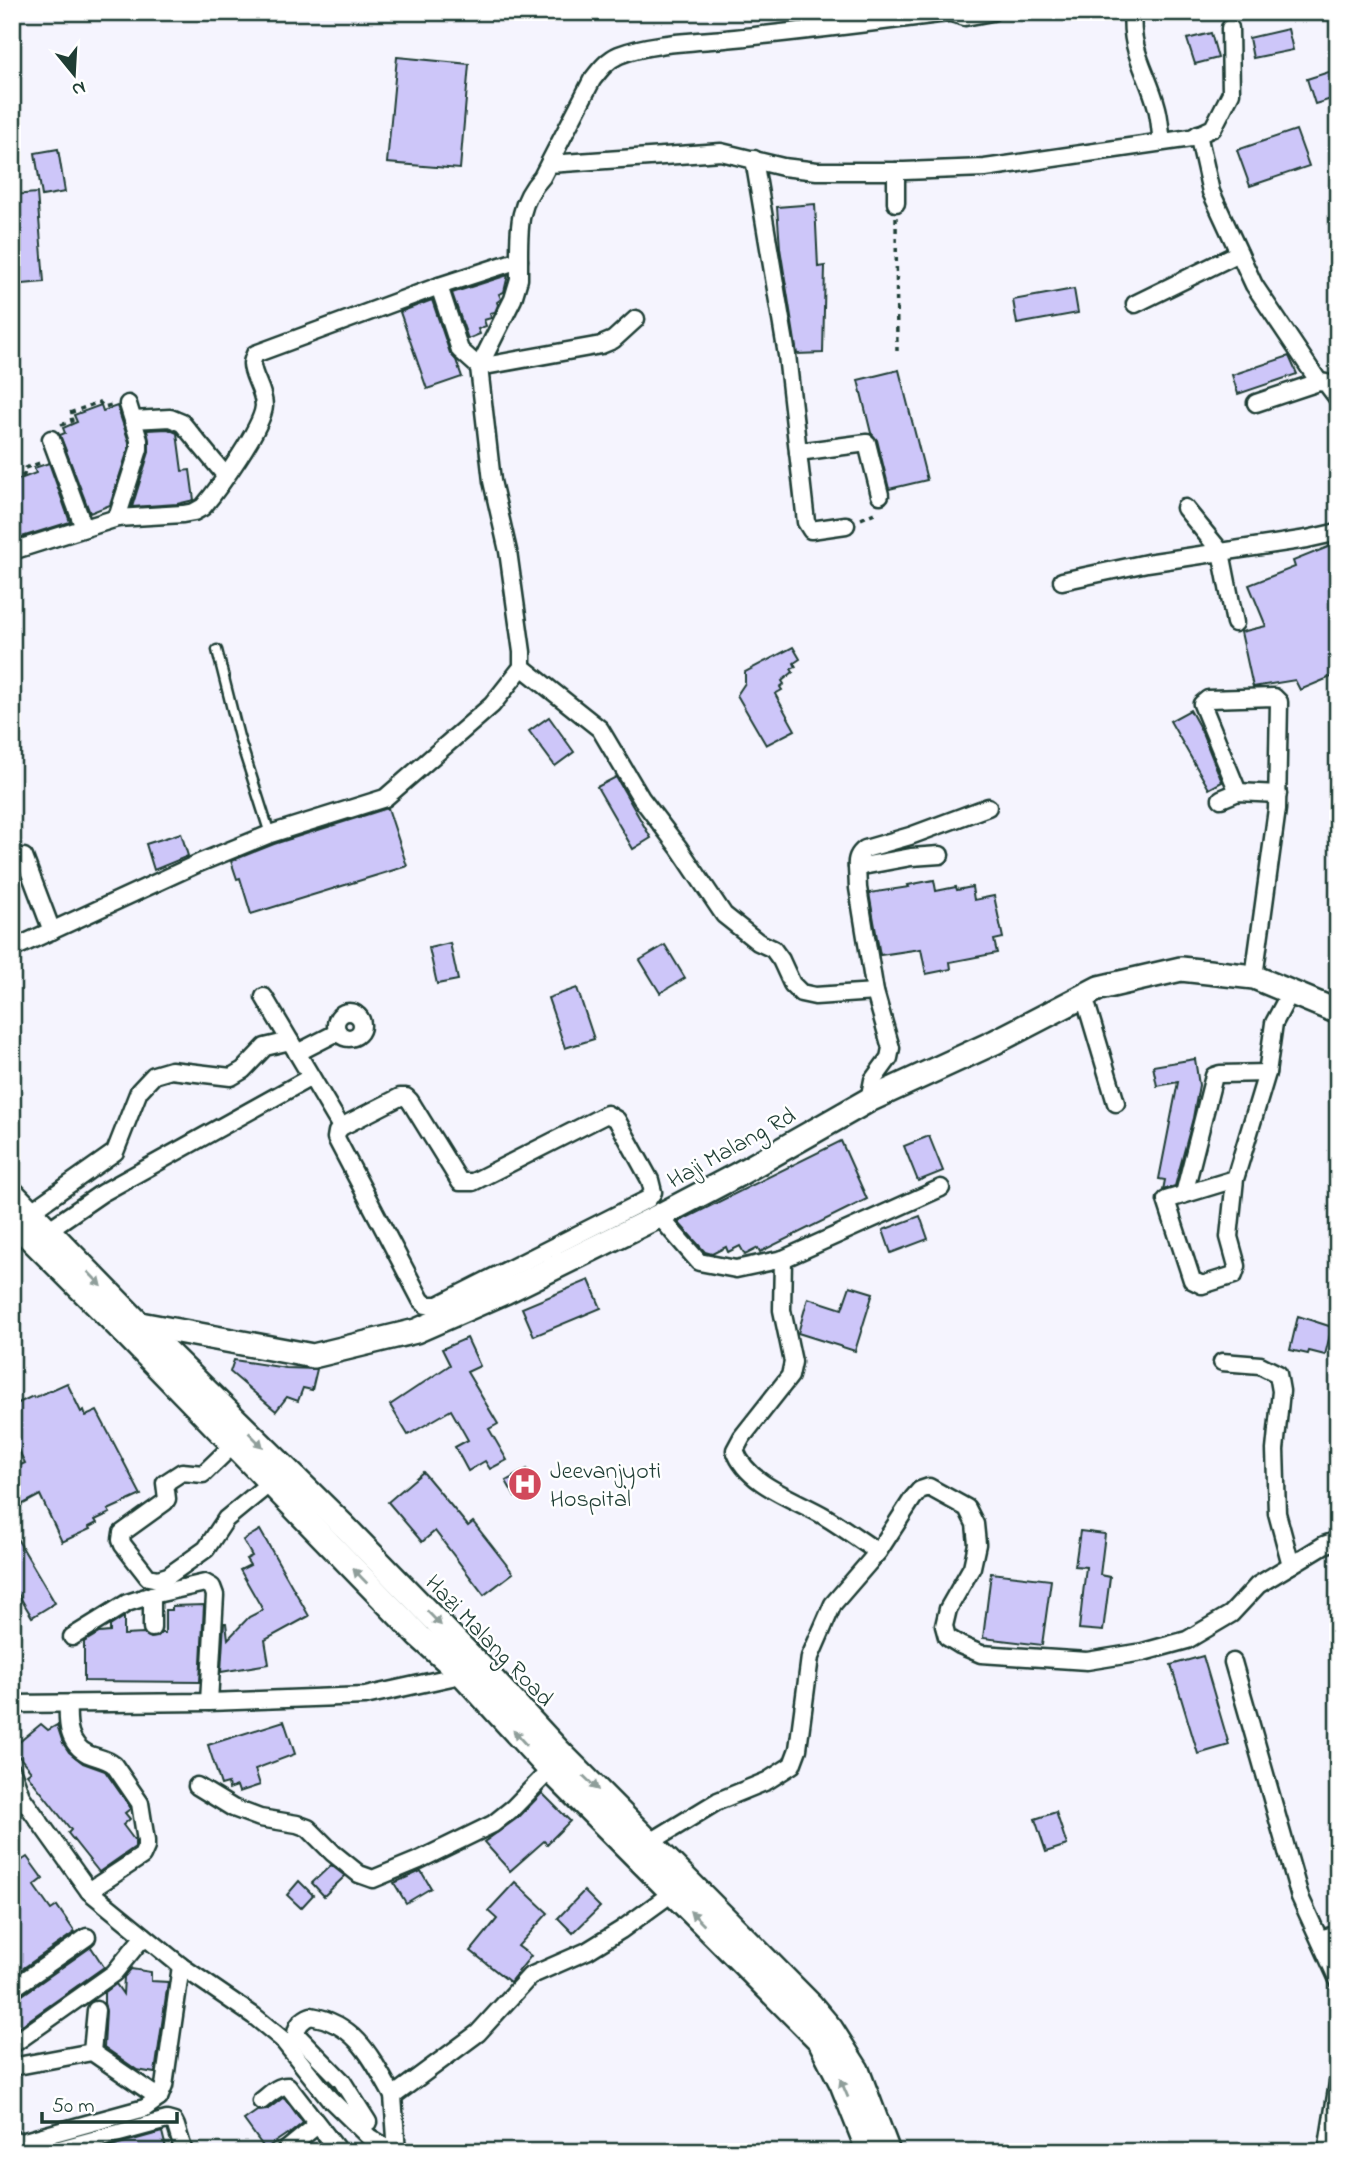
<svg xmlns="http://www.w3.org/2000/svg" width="1350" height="2164" font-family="'Indie Flower',sans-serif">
<rect width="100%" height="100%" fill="#f5f4fe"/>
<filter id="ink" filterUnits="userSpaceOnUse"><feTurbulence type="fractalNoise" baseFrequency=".0143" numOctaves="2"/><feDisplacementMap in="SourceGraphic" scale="14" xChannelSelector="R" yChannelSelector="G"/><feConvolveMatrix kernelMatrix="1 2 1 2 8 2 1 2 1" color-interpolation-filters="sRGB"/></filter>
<g filter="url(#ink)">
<!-- building -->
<g fill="#cdc6f9" stroke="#1f3d34" stroke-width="2">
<polygon points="1288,29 1293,50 1253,58 1249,38"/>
<polygon points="1211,33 1218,58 1195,64 1187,39"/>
<polygon points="397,57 469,64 460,169 387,163"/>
<polygon points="1338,69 1338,97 1315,104 1307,79"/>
<polygon points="1296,130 1309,166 1250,186 1237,150"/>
<polygon points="58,149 65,192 42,196 35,153"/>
<polygon points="37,193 44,282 12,285 12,264 21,263 18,221 12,222 12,195"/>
<polygon points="815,204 818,267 825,266 823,353 797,354 780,248 777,207"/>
<polygon points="508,275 504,292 499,294 501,299 497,302 498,305 495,312 490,313 491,318 484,320 486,326 478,329 480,334 468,339 452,293"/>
<polygon points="1074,289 1078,313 1017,324 1013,300"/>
<polygon points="432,300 450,353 456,360 462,377 427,389 400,312"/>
<polygon points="1289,356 1297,374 1238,394 1232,375"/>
<polygon points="899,370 927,480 889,489 877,440 871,433 858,380"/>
<polygon points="101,405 103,411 117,406 129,442 129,447 110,505 90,513 60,435 65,433 63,428 77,422 74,415"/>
<polygon points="168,429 177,433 182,471 190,470 194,500 177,504 132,507 149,452 149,440 147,430"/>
<polygon points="49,463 70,522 12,540 12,482 36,473 34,468"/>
<polygon points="1338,543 1338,674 1300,690 1295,680 1253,687 1241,632 1266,626 1249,585 1295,567 1293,561"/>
<polygon points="793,647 800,659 794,663 796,667 791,669 793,672 782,681 784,684 780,687 782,690 775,694 795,730 766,745 737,695 745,683 745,672"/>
<polygon points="1190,710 1201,730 1222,782 1209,789 1170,721"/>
<polygon points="549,717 574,752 555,766 529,731"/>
<polygon points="616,777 651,838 633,849 597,787"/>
<polygon points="388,808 407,866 251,914 240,878 237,879 231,861 274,844"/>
<polygon points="181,833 188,856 154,870 146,844"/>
<polygon points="934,880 936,891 956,887 957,890 972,887 974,900 994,896 1003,938 994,940 997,953 950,962 951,969 926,974 921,949 880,955 869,893 909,887 908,885"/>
<polygon points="450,943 458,980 437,984 429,948"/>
<polygon points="665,945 685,978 660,993 640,960"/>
<polygon points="577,988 594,1039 565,1048 548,998"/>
<polygon points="1195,1059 1199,1085 1193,1118 1175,1186 1163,1190 1165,1180 1159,1179 1178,1082 1157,1086 1153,1066"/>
<polygon points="929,1136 943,1171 918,1181 904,1146"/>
<polygon points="841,1141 867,1199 760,1252 758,1248 745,1255 740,1246 728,1252 726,1247 712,1254 705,1252 678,1222"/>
<polygon points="920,1216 928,1239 891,1253 883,1230"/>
<polygon points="589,1280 601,1308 534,1336 522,1308"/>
<polygon points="850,1286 873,1293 855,1351 798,1333 808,1298 842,1309"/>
<polygon points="1298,1316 1332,1327 1325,1355 1309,1351 1308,1354 1290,1350"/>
<polygon points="467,1338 480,1366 467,1372 498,1424 489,1429 507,1460 490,1469 485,1461 468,1471 455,1447 468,1440 451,1410 408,1435 390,1405 450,1365 442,1349"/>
<polygon points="234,1360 286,1368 317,1369 312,1390 303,1388 298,1401 287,1397 276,1411 230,1372"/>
<polygon points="67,1383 81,1412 84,1410 86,1416 97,1411 141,1495 108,1510 110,1513 95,1520 97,1523 89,1527 90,1529 62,1542 40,1495 12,1510 12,1469 25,1463 12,1437 12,1406 33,1396 34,1398"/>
<polygon points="527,1469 536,1485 515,1497 506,1481"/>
<polygon points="423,1472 468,1526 473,1522 513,1573 484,1595 435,1531 422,1542 388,1502"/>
<polygon points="12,1530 55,1603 32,1617 12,1584"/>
<polygon points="260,1530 309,1616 265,1640 269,1664 221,1672 224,1623 226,1623 228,1639 249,1617 263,1610 240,1570 250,1565 246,1559 252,1556 243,1540"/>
<polygon points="1080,1531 1105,1534 1100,1575 1110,1577 1103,1631 1079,1629 1086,1567 1075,1566"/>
<polygon points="991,1573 1051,1580 1042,1645 983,1638"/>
<polygon points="204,1605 200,1682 84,1681 84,1642 99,1633 110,1632 110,1626 124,1617 124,1635 144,1634 151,1638 157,1637 161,1633 165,1633 165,1610 172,1610 172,1606"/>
<polygon points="1203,1656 1229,1745 1198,1754 1171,1665"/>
<polygon points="284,1721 295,1754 255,1769 260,1785 239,1792 237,1786 229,1789 228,1783 221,1785 208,1745"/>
<polygon points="41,1724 48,1730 57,1725 63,1743 69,1752 83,1763 105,1771 130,1807 130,1809 125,1813 130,1819 123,1825 135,1841 135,1847 99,1872 68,1833 71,1830 27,1774 31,1771 12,1748"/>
<polygon points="542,1793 570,1821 547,1844 544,1841 510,1871 484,1842 520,1816"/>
<polygon points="1056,1812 1067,1845 1046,1852 1035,1819"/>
<polygon points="27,1857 43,1879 34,1886 51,1910 57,1906 75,1932 12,1976 12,1867"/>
<polygon points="331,1865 345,1876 324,1896 312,1883"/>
<polygon points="421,1871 431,1888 406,1903 394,1883"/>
<polygon points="299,1881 313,1895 301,1908 287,1895"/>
<polygon points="515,1882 548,1913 518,1946 531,1956 510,1982 471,1951 497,1919 488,1911"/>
<polygon points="584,1891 600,1907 573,1933 558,1918"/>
<polygon points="91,1947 104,1967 12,2032 12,1999 18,1998"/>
<polygon points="131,1969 151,1972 151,1981 168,1982 155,2073 137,2070 104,2047 106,2011 104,2003 104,1993 116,1984 123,1994 124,1977"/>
<polygon points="284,2097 303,2123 288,2135 287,2134 265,2149 244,2120 257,2111 267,2110"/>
<polygon points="162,2132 167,2152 90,2152"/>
</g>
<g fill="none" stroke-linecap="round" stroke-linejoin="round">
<!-- lane casing -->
<g stroke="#1f3d34" stroke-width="13">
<polyline id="lane" points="217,650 239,737 270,834"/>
</g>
<!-- street casing -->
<g stroke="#1f3d34" stroke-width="21">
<g id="street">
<polyline points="947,12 965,17 992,12"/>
<path d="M1133,12C1129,51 1148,73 1157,108C1160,119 1160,131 1162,141"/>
<polyline points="1198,134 1211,192 1254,285 1319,382"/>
<polyline points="754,159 787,355 806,522 811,530 846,525"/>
<polyline points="549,164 721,152 783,167 817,171 904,171 985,168 1191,138 1213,128 1231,93 1230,28"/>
<polyline points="896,203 896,171"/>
<polyline points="439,286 460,350 479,367 601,345 613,340 636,319"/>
<polyline points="1135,304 1239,253"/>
<polyline points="1256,403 1319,382 1326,383 1338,399"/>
<polyline points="133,420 170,418 182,423 225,475"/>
<polyline points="51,439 84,528"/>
<polyline points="798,452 867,443 880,495"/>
<polyline points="1185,508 1221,552 1307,539 1338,532"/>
<polyline points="117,518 139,449 139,440 128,404"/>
<path d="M12,551L117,518L183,514L194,512L203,507C218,489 263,427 264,406C264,390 252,376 252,364C252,361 254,357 255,354L439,286L519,260C519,227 518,203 542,177L592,80C599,71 607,60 619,55C651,42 699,42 735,38C806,31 876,22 947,13"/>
<polyline points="1062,581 1147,563 1221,552 1235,623"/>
<polyline points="522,667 600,729 641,798 679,848 724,915 758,942 773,949 781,960 792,984 801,993 815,996 875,992"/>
<polyline points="1238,792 1202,704 1208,699 1274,697 1279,702 1277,809 1254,977"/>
<polyline points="1221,799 1238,792 1278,794"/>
<polyline points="24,857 52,931"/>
<path d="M857,867C856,859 858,854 865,849L910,836L988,807"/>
<polyline points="12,949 199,863 270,834 385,798 492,705 522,667 522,652 508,551 492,481 479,367 513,299 519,279 519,260"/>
<polyline points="1084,996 1116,1103"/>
<polyline points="264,997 341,1127"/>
<circle cx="349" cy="1025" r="13"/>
<polyline points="297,1053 338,1032"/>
<polygon points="400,1097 406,1097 410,1101 460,1182 473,1182 607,1114 617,1120 650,1180 653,1192 648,1199 438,1305 426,1305 421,1300 336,1138 337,1132 341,1127"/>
<polyline points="869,1100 873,1080 889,1058 891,1048 875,992 858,888 857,867 911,857 940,855"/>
<polyline points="1235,1179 1166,1200 1192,1280 1202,1285 1234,1275 1237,1266 1229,1237 1235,1179 1267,1073 1274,1023 1291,991"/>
<polyline points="1184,1194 1214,1076 1220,1074 1267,1073"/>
<polyline points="23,1217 115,1152 139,1091 154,1075 171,1070 231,1077 243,1070 265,1047 290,1041"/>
<polyline points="48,1230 102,1193 311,1077"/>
<polyline points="783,1259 941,1188"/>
<polyline points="1222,1362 1260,1365 1278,1374 1281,1391 1275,1450 1277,1513 1291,1565"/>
<polyline points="233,1445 203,1474 182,1472 165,1483 167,1499 165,1502 122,1533 121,1540 123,1545 148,1577 158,1579 168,1576 206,1549 226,1519 270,1483"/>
<polyline points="878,1552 913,1498 920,1490 929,1487 967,1508 975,1524 977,1544 972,1567 948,1609 944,1626 947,1637 960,1645 981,1654 1087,1661 1143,1652 1187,1640 1231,1614 1258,1585 1324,1545 1338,1540"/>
<polyline points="152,1595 152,1628"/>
<polyline points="72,1637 127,1603 152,1595 205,1583 212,1587 215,1595 209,1702"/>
<polyline points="1233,1662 1300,1897 1338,1980"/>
<polyline points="12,1704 209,1702 365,1696 470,1673"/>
<path d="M68,1704C67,1724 68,1744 88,1754C97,1758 106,1758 114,1765L140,1803L146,1841V1847L142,1856L89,1891"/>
<polyline points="12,1771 21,1796 89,1891 181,1966 254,2016 282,2039 329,2098 369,2137 394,2152"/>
<polyline points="197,1786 233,1808 260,1818 297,1824 308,1828 333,1853 359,1874 373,1879 419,1860 493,1824 513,1808 550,1770"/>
<path d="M649,1843L718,1801L767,1781L792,1765L798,1749L810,1657L833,1604L878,1552C860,1540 842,1527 824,1516C795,1499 747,1485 735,1450L742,1437L790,1376L793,1362L782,1310L783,1259L736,1269L699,1262L659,1216"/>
<polyline points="1320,1939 1338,1934"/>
<polyline points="12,1989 87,1937"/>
<polyline points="12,2045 114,1973 144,1936"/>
<polyline points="92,2052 96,2010"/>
<polyline points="12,2067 92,2052 159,2098"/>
<path d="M261,2101C269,2095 278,2085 288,2086L339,2152"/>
<path d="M368,2122L342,2081L296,2034C297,2025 303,2019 311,2016C357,2024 372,2059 393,2096"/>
<polyline points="12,2139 21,2142 145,2108 159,2098 164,2086 181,1966"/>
<polyline points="49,2152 167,2120 174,2122 176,2126 184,2152"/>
<polyline points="284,2152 317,2125"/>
<polyline points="397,2152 393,2096 478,2033 530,1976 587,1951 621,1930 672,1893"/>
<polyline points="1327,2152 1338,2083"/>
</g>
</g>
<!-- secondary casing -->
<g stroke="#1f3d34" stroke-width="28">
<g id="secondary">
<polyline points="12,1193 159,1344 345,1527 482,1668 557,1749 810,2004 831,2029 857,2070 888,2152"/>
<polyline points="12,1220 124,1332 419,1636 464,1676 550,1770 820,2041 842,2084 869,2152"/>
<polyline points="124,1332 140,1324 313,1356 416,1331 505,1292 659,1216 737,1175 869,1100 995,1042 1099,988 1181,969 1254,977 1338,1012"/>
</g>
</g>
<!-- path -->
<g stroke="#1f3d34" stroke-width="3.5" stroke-dasharray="5 5" stroke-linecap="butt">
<polyline points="896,217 897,351"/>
<polyline points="61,425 72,421 70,413 99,402 104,407 112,405"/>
<polyline points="12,480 24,475 25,468 43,462"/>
<polyline points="861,519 879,511"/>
</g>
<!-- lane -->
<use href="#lane" stroke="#fff" stroke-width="8"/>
<!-- street -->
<use href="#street" stroke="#fff" stroke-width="16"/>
<!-- secondary -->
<use href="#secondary" stroke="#fff" stroke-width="23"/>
</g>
<!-- one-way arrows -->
<defs><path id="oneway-solid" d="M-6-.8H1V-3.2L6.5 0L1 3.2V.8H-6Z" transform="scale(1.75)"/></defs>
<g fill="#8f9e9a">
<use href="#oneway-solid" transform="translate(95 1279) rotate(46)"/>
<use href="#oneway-solid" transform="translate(256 1440) rotate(45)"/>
<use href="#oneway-solid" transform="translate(360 1576) rotate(-134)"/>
<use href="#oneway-solid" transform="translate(434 1618) rotate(46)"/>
<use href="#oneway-solid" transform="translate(520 1738) rotate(-132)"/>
<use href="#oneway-solid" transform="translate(591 1783) rotate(44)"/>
<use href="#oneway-solid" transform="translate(697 1918) rotate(-135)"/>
<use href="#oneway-solid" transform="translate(844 2088) rotate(-113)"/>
</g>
</g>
<!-- icons -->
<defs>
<g id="hospital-disc" transform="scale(1.75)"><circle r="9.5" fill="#d1495b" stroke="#fff"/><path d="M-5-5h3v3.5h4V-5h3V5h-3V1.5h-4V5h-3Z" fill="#fff"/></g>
</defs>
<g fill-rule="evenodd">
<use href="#hospital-disc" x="525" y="1484"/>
</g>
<g text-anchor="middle" stroke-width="5" stroke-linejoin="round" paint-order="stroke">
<!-- street labels -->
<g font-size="24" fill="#1f3d34" stroke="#fff">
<text transform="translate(731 1147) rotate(-29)" y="8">Haji Malang Rd</text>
<text transform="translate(490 1640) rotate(46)" y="8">Hazi Malang Road</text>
</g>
<!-- poi labels -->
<g font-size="24" fill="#1f3d34" stroke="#fff" text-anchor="start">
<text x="550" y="1478">Jeevanjyoti<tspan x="550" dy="28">Hospital</tspan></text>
</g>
</g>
<!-- margin -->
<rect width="1350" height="2164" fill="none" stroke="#fff" stroke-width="42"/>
<rect x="21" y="21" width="1308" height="2122" fill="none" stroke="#1f3d34" stroke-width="2.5" filter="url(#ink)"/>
<!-- north arrow -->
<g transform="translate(74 74) rotate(162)" stroke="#ffffff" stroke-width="5" paint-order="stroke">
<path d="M0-5L12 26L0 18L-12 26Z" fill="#1f3d34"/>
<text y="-10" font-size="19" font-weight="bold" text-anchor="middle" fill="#1f3d34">N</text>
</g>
<!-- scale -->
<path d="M42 2112v10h135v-10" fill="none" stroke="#1f3d34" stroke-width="3.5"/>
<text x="52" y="2112" font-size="21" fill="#1f3d34" stroke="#ffffff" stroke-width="5" paint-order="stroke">50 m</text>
</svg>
